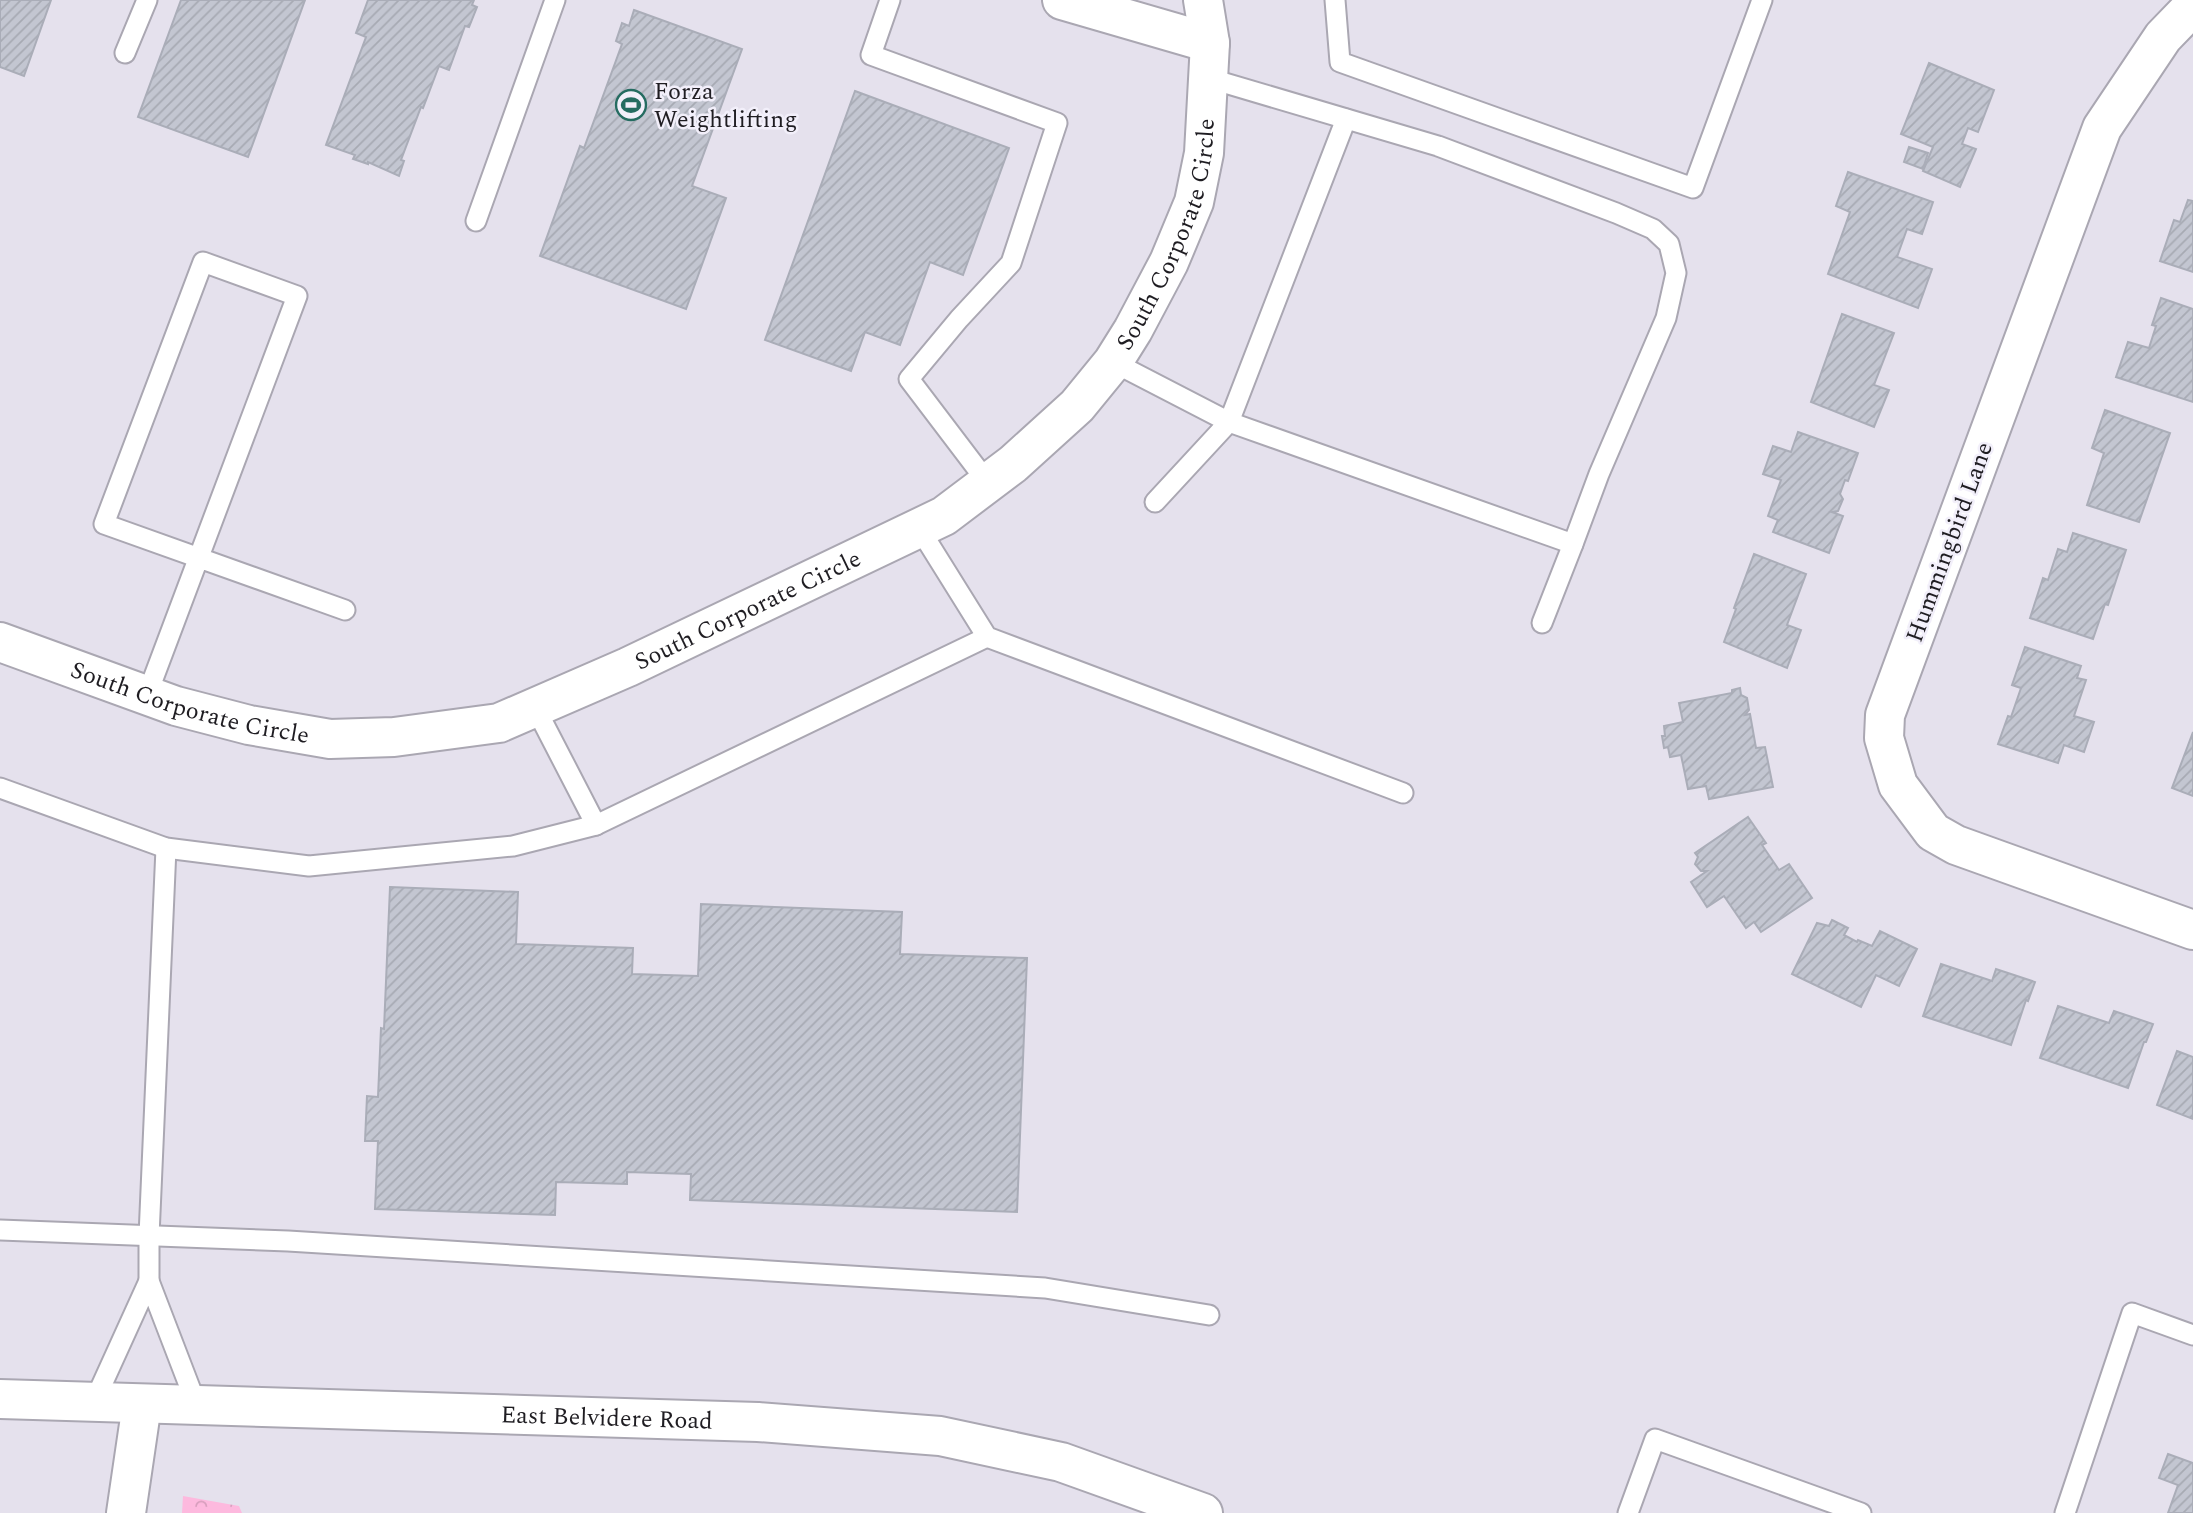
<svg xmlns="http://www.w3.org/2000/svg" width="2193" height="1513" font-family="Spectral,serif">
<defs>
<pattern id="forest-crowns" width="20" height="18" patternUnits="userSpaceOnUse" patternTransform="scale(1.75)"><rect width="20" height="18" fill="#fdb9de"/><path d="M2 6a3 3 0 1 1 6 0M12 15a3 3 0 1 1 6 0" fill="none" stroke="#d89fbe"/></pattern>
<pattern id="building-hatch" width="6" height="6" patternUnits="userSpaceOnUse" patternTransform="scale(1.75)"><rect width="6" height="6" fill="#c3c6d1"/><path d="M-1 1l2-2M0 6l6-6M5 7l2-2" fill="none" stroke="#a7aab3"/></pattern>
</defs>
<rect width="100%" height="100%" fill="#e5e1ed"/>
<!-- forest -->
<polygon fill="url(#forest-crowns)" points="183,1496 239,1506 242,1513 182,1513"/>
<!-- building -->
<g fill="url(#building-hatch)" stroke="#aaadb8" stroke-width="2">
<polygon points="0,0 51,0 24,76 0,67"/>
<polygon points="181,0 305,0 248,157 138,117"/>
<polygon points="368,0 474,0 472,5 477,7 469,27 465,26 449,70 439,66 423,108 421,107 401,160 404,161 399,176 368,162 368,164 353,159 355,155 326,145 366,37 356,33"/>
<polygon points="634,10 742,49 692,186 726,198 686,309 540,256 580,146 584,148 622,44 616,41 622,23 629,26"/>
<polygon points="1929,63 1994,90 1978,132 1968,128 1962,144 1976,149 1960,187 1923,171 1933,147 1901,134"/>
<polygon points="855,91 1009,148 963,275 930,262 900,345 865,332 851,371 765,340"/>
<polygon points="1909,147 1928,153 1923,169 1904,162"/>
<polygon points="1848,172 1933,202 1922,234 1907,229 1897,257 1932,269 1918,308 1828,274 1850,212 1836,206"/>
<polygon points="2188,200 2193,201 2193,272 2160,261 2174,220 2180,222"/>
<polygon points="2161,298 2193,309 2193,402 2116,377 2128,342 2149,348 2156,326 2152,325"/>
<polygon points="1842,314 1894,333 1874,385 1889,390 1874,427 1811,402"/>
<polygon points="2105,410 2170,433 2139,522 2087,505 2104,453 2092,448"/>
<polygon points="1798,432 1858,453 1848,481 1845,480 1840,494 1843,499 1838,511 1832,512 1843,516 1829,553 1773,532 1778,520 1768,516 1781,480 1763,474 1773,446 1791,452"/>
<polygon points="2073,533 2126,550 2108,605 2105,604 2093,639 2030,618 2043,578 2048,580 2058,549 2067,552"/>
<polygon points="1754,554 1806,574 1787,625 1801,630 1787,668 1724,642 1736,609 1734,608"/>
<polygon points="2025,647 2081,666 2077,678 2086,680 2074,716 2094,722 2084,752 2064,745 2058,763 1998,744 2008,716 2011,717 2021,688 2012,685"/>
<polygon points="1740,688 1741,695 1747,698 1749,710 1745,715 1750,714 1756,748 1765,747 1773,787 1709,799 1706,786 1688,789 1681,755 1670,757 1668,747 1664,748 1662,736 1665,736 1664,726 1683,722 1679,703 1732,693 1732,690"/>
<polygon points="2193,732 2193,796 2172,788"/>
<polygon points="1748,817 1766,843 1762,845 1779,870 1789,864 1812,898 1761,932 1754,922 1746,928 1724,896 1707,907 1691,882 1707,871 1701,871 1695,864 1698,857 1695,853"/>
<polygon points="390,887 518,892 516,944 633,948 632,974 698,976 701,904 902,912 900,954 1027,958 1017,1212 690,1200 691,1174 627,1172 627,1184 556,1182 555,1215 375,1209 378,1141 365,1141 367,1096 378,1097 381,1028 384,1029"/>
<polygon points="1832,920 1848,928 1844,935 1857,942 1858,940 1872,946 1880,931 1917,949 1899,986 1876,975 1861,1007 1792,974 1817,923 1829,926"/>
<polygon points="1941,964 1992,981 1996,969 2035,982 2028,1001 2026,1000 2011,1045 1923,1016"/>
<polygon points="2058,1006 2109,1023 2114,1011 2153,1024 2146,1042 2144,1042 2128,1088 2040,1058"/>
<polygon points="2177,1051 2193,1057 2193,1119 2157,1105"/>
<polygon points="2168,1454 2193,1463 2193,1513 2168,1513 2178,1485 2159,1478"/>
</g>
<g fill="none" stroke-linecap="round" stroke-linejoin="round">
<!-- lane casing -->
<g stroke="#aaa7b2" stroke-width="23">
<g id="lane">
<polyline points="890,0 871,55 1057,123 1011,263 959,319 909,379 988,483"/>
<polyline points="1335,0 1340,62 1693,188 1762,0"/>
<polyline points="125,53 147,0"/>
<polyline points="476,221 555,0"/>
<polyline points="1113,362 1229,422 1573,544 1599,474 1666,318 1676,273 1669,244 1653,229 1616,213 1438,146 1208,78"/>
<polyline points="1155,502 1229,422 1346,119"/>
<polyline points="919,528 987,637 1403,793"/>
<polyline points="1542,623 1573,544"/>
<polyline points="147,695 297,296 203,262 104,524 345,610"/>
<polyline points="535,707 596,825"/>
<polyline points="0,788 166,848 309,866 513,846 596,825 987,637"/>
<polyline points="0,1230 288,1241 1045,1288 1209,1315"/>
<polyline points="149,1281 149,1236 166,848"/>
<polyline points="94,1402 149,1281 197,1406"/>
<polyline points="1628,1513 1655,1439 1861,1513"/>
<polyline points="2065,1513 2132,1313 2193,1335"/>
</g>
</g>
<!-- street casing -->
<g stroke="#aaa7b2" stroke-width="42">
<g id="street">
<polyline points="1062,0 1210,43"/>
<polyline points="2193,6 2163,37 2102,128 1885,715 1884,738 1898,785 1933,832 1956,845 2193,930"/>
<path id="s1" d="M0,642L176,706L249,725L330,739L394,737L499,723L628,667L944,516L1013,464L1077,406L1113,362L1133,330L1169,262L1194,202L1204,153L1210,43L1203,0"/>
<polyline points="126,1513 142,1404"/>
</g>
</g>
<!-- primary casing -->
<g stroke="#aaa7b2" stroke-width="42">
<g id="primary">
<path id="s2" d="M0,1399L758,1422L940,1436L1061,1462L1203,1513"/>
</g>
</g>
<!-- lane -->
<use href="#lane" stroke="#fff" stroke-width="19"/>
<!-- street -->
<use href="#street" stroke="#fff" stroke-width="38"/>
<!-- primary -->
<use href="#primary" stroke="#fff" stroke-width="38"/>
</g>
<!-- icons -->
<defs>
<g id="stadium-ring" transform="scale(1.575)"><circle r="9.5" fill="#f2effa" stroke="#256c61" stroke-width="1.5"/><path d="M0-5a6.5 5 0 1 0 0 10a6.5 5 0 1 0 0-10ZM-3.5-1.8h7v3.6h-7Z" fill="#256c61"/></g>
</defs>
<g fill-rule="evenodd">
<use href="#stadium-ring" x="631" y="105"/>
</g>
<g text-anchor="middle" stroke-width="5" stroke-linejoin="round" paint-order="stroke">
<!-- poi labels -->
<g font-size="24" fill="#1f1d22" stroke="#f2effa" text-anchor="start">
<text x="654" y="99">Forza<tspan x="654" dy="28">Weightlifting</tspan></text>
</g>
<!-- street labels -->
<g font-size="24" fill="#1f1d22" stroke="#f2effa">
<text dy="8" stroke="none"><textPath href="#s1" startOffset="1376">South Corporate Circle</textPath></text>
<text transform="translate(1949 542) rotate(-70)" y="8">Hummingbird Lane</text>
<text dy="8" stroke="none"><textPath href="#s1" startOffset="788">South Corporate Circle</textPath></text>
<text dy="8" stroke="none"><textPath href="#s1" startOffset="200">South Corporate Circle</textPath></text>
<text dy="8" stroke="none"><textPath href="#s2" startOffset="607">East Belvidere Road</textPath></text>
</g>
</g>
</svg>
